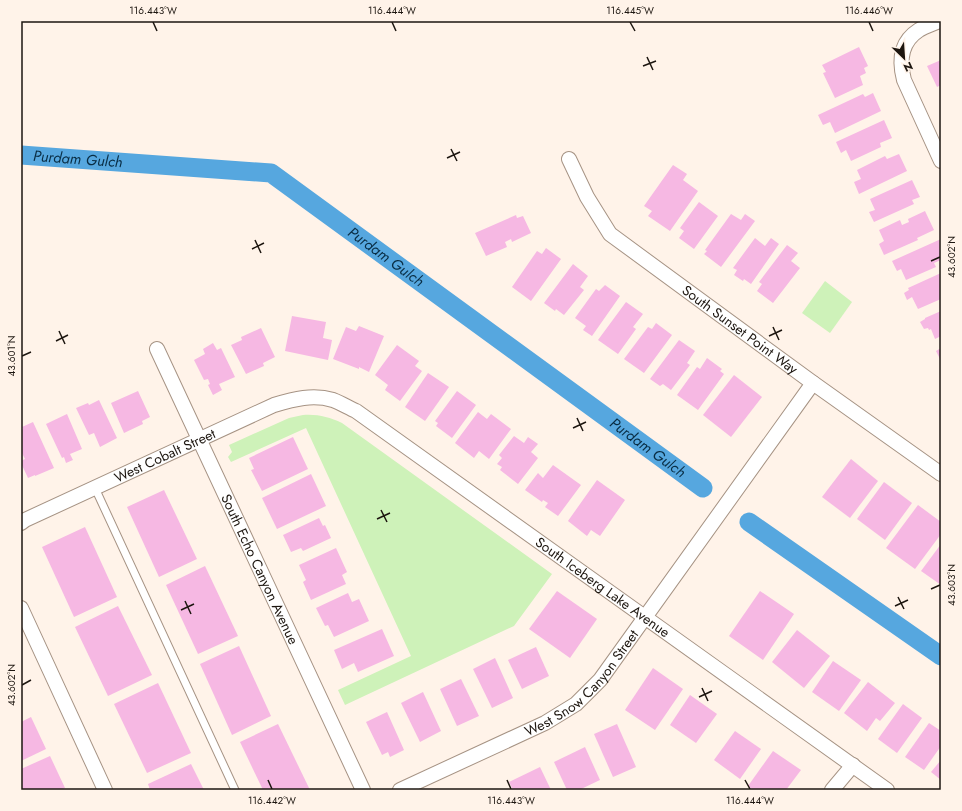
<svg xmlns="http://www.w3.org/2000/svg" width="962" height="811" font-family="Jost,sans-serif">
<rect width="100%" height="100%" fill="#fff3e9"/>
<!-- green -->
<g fill="#cef2b9">
<polygon points="825,281 852,302 830,333 802,313"/>
<path d="M303,415C318,414 329,417 342,423L552,574L514,626L345,705L338,690L411,656L306,428L231,462L228,457L232,452L229,445L289,418Z"/>
</g>
<g fill="none" stroke-linecap="round" stroke-linejoin="round">
<!-- canal -->
<g stroke="#56a7df" stroke-width="19">
<path id="s1" d="M21,155L271,173L703,488"/>
<polyline points="749,522 941,656"/>
</g>
</g>
<!-- building -->
<g fill="#f6b8e3">
<polygon points="859,47 868,66 864,68 866,73 860,76 863,85 835,98 823,73 826,72 822,65"/>
<polygon points="941,60 941,85 937,87 927,66"/>
<polygon points="873,93 881,111 835,133 830,122 823,125 818,115 863,94 865,97"/>
<polygon points="884,120 892,138 880,143 881,147 851,161 846,150 841,153 836,142"/>
<polygon points="899,154 907,171 859,194 854,182 861,179 857,170 885,156 887,159"/>
<polygon points="673,165 687,174 683,180 698,191 670,231 648,216 652,211 644,206"/>
<polygon points="912,180 920,197 912,200 914,204 874,222 869,212 875,210 870,199"/>
<polygon points="699,202 718,216 694,249 679,238 684,231 680,228"/>
<polygon points="925,211 934,230 917,238 918,240 884,255 879,244 884,241 879,230 900,220 902,225 909,222 908,219"/>
<polygon points="731,214 741,220 745,214 755,221 721,267 704,254 707,251 705,250"/>
<polygon points="516,215 517,218 523,216 531,233 512,242 511,239 505,242 507,247 486,256 475,233"/>
<polygon points="755,238 765,246 771,238 779,244 751,284 744,279 743,281 734,275 737,270 733,268"/>
<polygon points="941,239 941,260 934,263 936,267 906,280 901,269 897,271 892,261"/>
<polygon points="787,245 798,253 791,261 800,268 773,303 757,291 762,284 759,282"/>
<polygon points="546,248 561,259 531,301 512,287 537,251 542,254"/>
<polygon points="573,264 588,276 580,287 584,290 564,315 556,309 555,311 544,303"/>
<polygon points="941,273 941,299 918,309 912,297 907,300 904,293 909,290 908,288"/>
<polygon points="605,285 620,296 592,336 583,330 586,326 575,318 596,289 599,291"/>
<polygon points="626,302 643,314 633,327 636,329 618,354 598,340"/>
<polygon points="941,311 941,336 935,339 931,329 929,330 928,328 924,329 920,322 925,319 925,318"/>
<polygon points="292,316 326,322 323,338 332,340 328,360 285,351"/>
<polygon points="656,323 672,335 644,373 624,359 648,327 652,329"/>
<polygon points="359,326 384,336 369,372 359,367 359,369 333,359 346,327 356,331"/>
<polygon points="261,328 275,357 263,363 264,366 246,374 231,345 242,340 241,337"/>
<polygon points="679,340 695,351 687,363 690,365 671,390 663,384 660,386 650,379"/>
<polygon points="213,343 217,350 221,348 235,377 219,384 222,390 213,395 208,385 210,384 208,379 204,380 194,360 205,354 203,349"/>
<polygon points="397,345 419,361 415,366 422,371 400,401 385,390 388,385 375,375"/>
<polygon points="941,348 941,361 936,351"/>
<polygon points="707,358 722,369 720,371 724,374 698,410 677,395 697,367 700,369"/>
<polygon points="428,373 449,387 425,421 405,407"/>
<polygon points="734,375 762,397 731,437 703,415"/>
<polygon points="138,391 150,417 142,421 143,424 124,433 111,403"/>
<polygon points="457,391 476,405 452,438 436,426 438,423 435,421"/>
<polygon points="99,400 117,438 100,447 94,433 89,435 76,408 88,403 89,405"/>
<polygon points="478,412 487,419 491,414 511,429 489,459 479,451 474,458 455,443"/>
<polygon points="67,414 82,449 70,454 73,460 66,463 64,457 62,458 46,424"/>
<polygon points="33,422 54,468 35,476 35,475 28,478 21,463 21,461 25,459 21,451 21,430 23,429 22,427"/>
<polygon points="514,436 524,443 528,437 538,444 531,452 538,458 518,484 500,470 502,467 497,464 502,458 499,455"/>
<polygon points="293,437 308,469 262,491 251,470 254,469 249,458"/>
<polygon points="851,459 878,481 850,518 822,497"/>
<polygon points="553,465 581,485 558,516 545,507 548,503 543,500 542,502 525,490 538,473 543,478"/>
<polygon points="311,474 326,506 277,529 262,498"/>
<polygon points="597,480 625,500 600,536 591,530 587,536 568,521"/>
<polygon points="884,482 912,503 885,540 857,519"/>
<polygon points="164,490 197,559 159,577 127,507"/>
<polygon points="918,505 941,522 941,534 915,569 886,548"/>
<polygon points="319,518 323,526 325,525 331,538 303,551 301,548 291,552 283,535"/>
<polygon points="85,527 117,597 74,617 42,547"/>
<polygon points="941,544 941,585 921,571"/>
<polygon points="336,548 347,572 342,575 346,584 311,600 303,582 306,580 299,565"/>
<polygon points="205,566 238,636 198,654 166,585"/>
<polygon points="557,591 597,619 570,658 529,629"/>
<polygon points="760,591 794,614 763,660 729,636"/>
<polygon points="348,593 352,602 359,599 369,621 334,637 328,625 325,626 316,608"/>
<polygon points="118,606 152,675 108,696 75,627"/>
<polygon points="382,629 394,656 358,672 354,663 342,669 334,650"/>
<polygon points="797,630 830,656 804,688 772,662"/>
<polygon points="239,646 271,716 232,735 200,664"/>
<polygon points="536,647 549,676 522,689 508,660"/>
<polygon points="495,658 513,698 492,708 473,669"/>
<polygon points="833,661 861,680 839,711 812,692"/>
<polygon points="653,668 683,689 655,730 625,710"/>
<polygon points="461,679 479,716 457,726 440,689"/>
<polygon points="868,682 895,703 880,721 876,718 867,731 844,713"/>
<polygon points="158,683 191,753 147,773 114,704"/>
<polygon points="423,692 441,731 420,742 401,703"/>
<polygon points="690,695 717,714 696,743 670,725"/>
<polygon points="903,704 922,718 897,753 878,739"/>
<polygon points="387,712 404,750 390,757 388,752 382,755 366,722"/>
<polygon points="31,717 46,749 21,761 21,722"/>
<polygon points="929,723 941,731 941,746 924,770 905,757"/>
<polygon points="278,724 310,790 263,790 240,742"/>
<polygon points="617,724 636,767 613,777 594,734"/>
<polygon points="735,731 761,749 740,779 714,760"/>
<polygon points="585,747 600,780 579,790 567,790 554,762"/>
<polygon points="773,751 801,770 786,790 753,790 748,786"/>
<polygon points="50,756 65,788 60,790 21,790 21,769"/>
<polygon points="941,760 941,780 931,772"/>
<polygon points="191,764 204,790 150,790 148,784"/>
<polygon points="540,767 551,790 513,790 509,782"/>
</g>
<g fill="none" stroke-linecap="round" stroke-linejoin="round">
<!-- service casing -->
<g stroke="#a69384" stroke-width="9">
<polyline id="service" points="95,488 235,790"/>
</g>
<!-- minor casing -->
<g stroke="#a69384" stroke-width="16">
<g id="minor">
<path d="M939,21C933,24 925,26 919,30C900,42 899,61 904,80L941,161"/>
<path id="s2" d="M569,159L587,197L610,234L813,383L941,474"/>
<path id="s3" d="M157,349L363,790"/>
<path id="s4" d="M21,523L25,520L274,405C294,399 313,394 333,400C341,403 349,408 356,411L887,790"/>
<polyline points="21,608 105,790"/>
<path id="s5" d="M400,790L545,723L576,704L600,680L813,383"/>
<polyline points="832,790 853,765"/>
</g>
</g>
<!-- service -->
<use href="#service" stroke="#fff" stroke-width="7"/>
<!-- minor -->
<use href="#minor" stroke="#fff" stroke-width="14"/>
</g>
<!-- ticks -->
<path fill="none" stroke="#1d1610" stroke-width="1.5" d="M153,22L157,31M392,22L396,31M630,22L635,31M869,22L873,31M647,57L653,70M643,66L656,61M451,149L457,161M447,158L460,152M255,240L261,253M252,249L264,243M931,261L940,257M773,327L779,340M59,331L65,344M769,336L782,330M56,341L68,335M22,356L31,352M577,418L583,431M573,428L586,422M381,510L387,522M377,519L390,513M931,589L940,585M898,597L904,609M185,601L191,614M895,606L908,600M181,610L194,604M22,685L31,680M702,688L708,701M699,697L712,691M268,780L272,789M507,780L511,789M745,780L750,789"/>
<g text-anchor="middle" stroke-width="3.5" stroke-linejoin="round" paint-order="stroke">
<!-- street labels -->
<g font-size="14" fill="#1d1610" stroke="#fff3e9">
<text dy="5" stroke="none"><textPath href="#s2" startOffset="247">South Sunset Point Way</textPath></text>
<text dy="5" stroke="none"><textPath href="#s4" startOffset="159">West Cobalt Street</textPath></text>
<text dy="5" stroke="none"><textPath href="#s3" startOffset="243">South Echo Canyon Avenue</textPath></text>
<text dy="5" stroke="none"><textPath href="#s4" startOffset="668">South Iceberg Lake Avenue</textPath></text>
<text dy="5" stroke="none"><textPath href="#s5" startOffset="214">West Snow Canyon Street</textPath></text>
</g>
<!-- water labels -->
<g font-size="15" font-style="italic" fill="#092d44" stroke="#fff3e9">
<text dy="5" stroke="none"><textPath href="#s1" startOffset="57">Purdam Gulch</textPath></text>
<text dy="5" stroke="none"><textPath href="#s1" startOffset="393">Purdam Gulch</textPath></text>
<text dy="5" stroke="none"><textPath href="#s1" startOffset="717">Purdam Gulch</textPath></text>
</g>
</g>
<!-- border -->
<rect width="962" height="811" fill="none" stroke="#fff3e9" stroke-width="44"/>
<!-- north arrow -->
<g transform="translate(904 58) rotate(155)" stroke="#fff3e9" stroke-width="3" paint-order="stroke">
<path d="M0-3L7 15L0 10L-7 15Z" fill="#1d1610"/>
<text y="-6" font-size="11" font-weight="bold" text-anchor="middle" fill="#1d1610">N</text>
</g>
<rect x="22" y="22" width="918" height="767" fill="none" stroke="#1d1610" stroke-width="1.5"/>
<g font-size="10" text-anchor="middle" fill="#1d1610">
<text x="153" y="14">116.443°W</text>
<text x="392" y="14">116.444°W</text>
<text x="630" y="14">116.445°W</text>
<text x="869" y="14">116.446°W</text>
<text transform="translate(951 257) rotate(-90)" y="4">43.602°N</text>
<text transform="translate(11 356) rotate(-90)" y="4">43.601°N</text>
<text transform="translate(951 585) rotate(-90)" y="4">43.603°N</text>
<text transform="translate(11 685) rotate(-90)" y="4">43.602°N</text>
<text x="272" y="804">116.442°W</text>
<text x="511" y="804">116.443°W</text>
<text x="750" y="804">116.444°W</text>
</g>
</svg>
